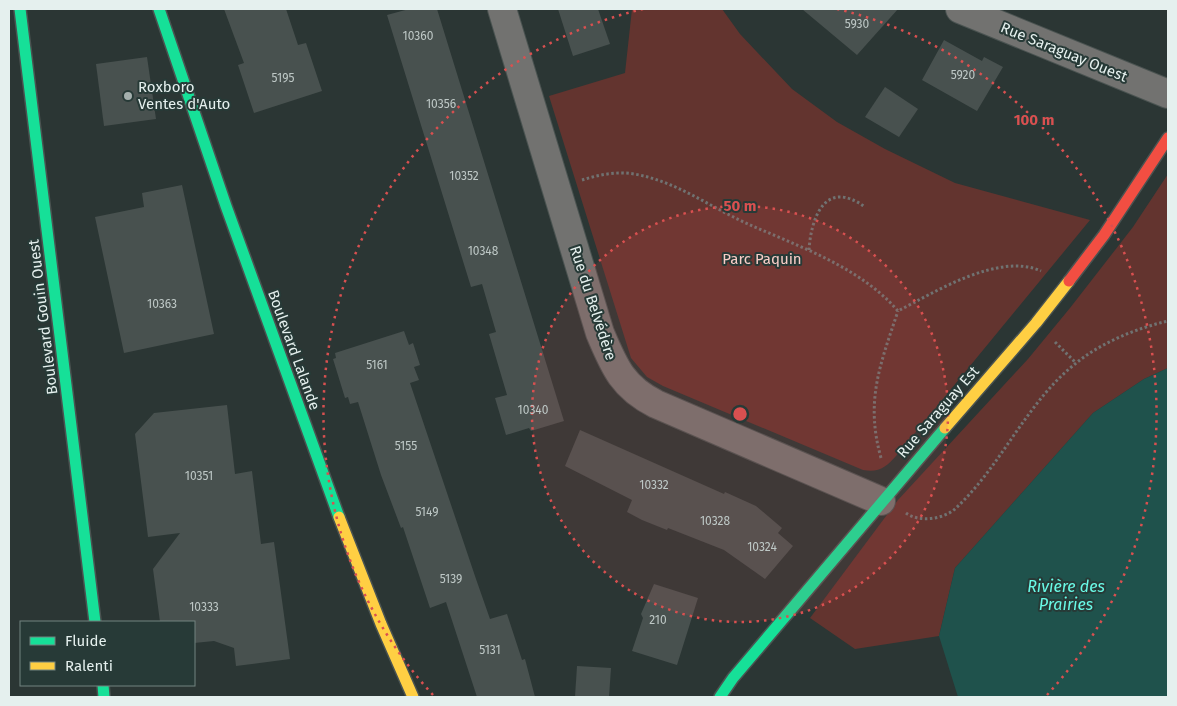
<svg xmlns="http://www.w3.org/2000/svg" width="1177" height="706" font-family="'Fira Sans',sans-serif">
<rect width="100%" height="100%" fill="#2b3634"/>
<!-- green -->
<g fill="#63342f">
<path d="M632,9H722L740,34L792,89L837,122L885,149L955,183L1090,220L896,456C886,467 879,473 863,470L663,386L647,377L631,358L549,96L625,73Z"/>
<polygon points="1168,174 1168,368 1144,379 1093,413 955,568 939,636 855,649 810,618 898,500 1028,359 1070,308 1133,227"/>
</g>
<!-- water -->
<polygon fill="#1f524c" points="1168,368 1168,697 958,697 939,636 955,568 1093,413 1144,379"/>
<!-- building -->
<g fill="#48514f">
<polygon points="224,9 286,9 298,45 306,43 322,91 254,113 238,65 244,63"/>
<polygon points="409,9 437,9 564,421 531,431 529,428 506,435 495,398 507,395 489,334 496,332 482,284 471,287 387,15"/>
<polygon points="558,9 598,9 610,44 573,56"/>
<polygon points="802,9 898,9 857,55"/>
<polygon points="944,40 982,61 984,57 1003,67 977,111 922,80"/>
<polygon points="147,57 156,119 104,126 96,64"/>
<polygon points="885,87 918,109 899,137 865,117"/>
<polygon points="182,185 214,334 124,353 95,217 144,207 142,193"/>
<polygon points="404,331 409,345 413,343 420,365 414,367 419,380 410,383 476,579 490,619 507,614 522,660 525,659 535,697 477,697 446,602 430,608 403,527 401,528 381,475 358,402 350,404 348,397 345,398 333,359 336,358 335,353"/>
<polygon points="227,405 235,474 252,471 261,544 274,542 290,659 236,666 234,648 214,641 194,643 194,622 160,622 153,569 180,533 148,537 135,434 154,413"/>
<polygon points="580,430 724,494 725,492 756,506 782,528 778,533 793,546 765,579 724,550 668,528 667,530 642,520 627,512 632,500 565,466"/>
<polygon points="654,584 698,598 677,665 632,651 643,618 641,614"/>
<polygon points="577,666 611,668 609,697 575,697"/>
</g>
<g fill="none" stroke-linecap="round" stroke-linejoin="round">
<!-- street casing -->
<g stroke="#4a5351" stroke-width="30">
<g id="street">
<path d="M502,9L600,333C614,366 622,387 656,404L881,501"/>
<polyline points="960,9 1168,94"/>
</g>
</g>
<!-- fast casing -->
<g stroke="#4a5351" stroke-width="14">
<g id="fast">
<polyline points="20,9 95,622"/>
<polyline points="159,9 226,206 339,517"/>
<polyline points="103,685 104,697"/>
<polyline points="720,697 733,678 945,428"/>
</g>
</g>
<!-- slow casing -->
<g stroke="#4a5351" stroke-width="14">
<g id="slow">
<polyline points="945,428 1036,323 1069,281"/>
<polyline points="339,517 381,624 413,697"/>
</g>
</g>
<!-- jam casing -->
<g stroke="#4a5351" stroke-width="14">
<polyline id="jam" points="1069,281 1104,235 1168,138"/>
</g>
<!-- path -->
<g stroke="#707271" stroke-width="3" stroke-dasharray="2.5 2.5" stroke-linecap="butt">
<path d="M582,180C598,175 617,171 634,174C676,181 710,207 748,224C800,247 860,267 898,311C935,292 999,252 1041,271"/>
<path d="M809,250C811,218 825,178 865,207"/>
<polyline points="1055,342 1076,363"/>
<path d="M881,458C865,401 880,365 898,311"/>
<path d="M906,513C919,523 945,519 956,508C1002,465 1026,403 1075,364C1100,343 1137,328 1168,321"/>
</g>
<!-- street -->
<use href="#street" stroke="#727270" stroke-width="28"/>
<!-- fast -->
<use href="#fast" stroke="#16e098" stroke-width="11"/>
<!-- slow -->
<use href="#slow" stroke="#ffcf43" stroke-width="11"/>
<!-- jam -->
<use href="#jam" stroke="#f24e42" stroke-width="11"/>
</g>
<!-- distance rings -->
<circle cx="740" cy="414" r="208" fill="#d95050" fill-opacity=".12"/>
<g fill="none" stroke="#d95050" stroke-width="2.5" stroke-dasharray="2.5 5">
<circle cx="740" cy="414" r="208"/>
<path d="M433 695A416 416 0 0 1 643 9M837 9A416 416 0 0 1 1047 695"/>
</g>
<!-- markers -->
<circle fill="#a4afad" stroke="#273a37" stroke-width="2" cx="128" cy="96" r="5"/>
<g text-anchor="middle" stroke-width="4" stroke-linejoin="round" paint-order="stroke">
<!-- number labels -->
<g font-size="12" fill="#bec8c6">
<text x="857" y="28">5930</text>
<text x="418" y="40">10360</text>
<text x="963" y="79">5920</text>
<text x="283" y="82">5195</text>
<text x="441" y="108">10356</text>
<text x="464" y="180">10352</text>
<text x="483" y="255">10348</text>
<text x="162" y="308">10363</text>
<text x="377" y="369">5161</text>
<text x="533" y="414">10340</text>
<text x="406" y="450">5155</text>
<text x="199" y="480">10351</text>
<text x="654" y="489">10332</text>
<text x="427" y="516">5149</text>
<text x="715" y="525">10328</text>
<text x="762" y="551">10324</text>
<text x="451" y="583">5139</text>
<text x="204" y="611">10333</text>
<text x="658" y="624">210</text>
<text x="490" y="654">5131</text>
</g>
<!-- street labels -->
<g font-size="15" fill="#e5f0ee" stroke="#273a37">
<text transform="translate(1064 52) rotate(22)" y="5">Rue Saraguay Ouest</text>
<text transform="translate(593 303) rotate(72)" y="5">Rue du Belvédère</text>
<text transform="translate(43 317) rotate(-97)" y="5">Boulevard Gouin Ouest</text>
<text transform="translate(294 350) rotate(70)" y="5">Boulevard Lalande</text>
<text transform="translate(938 412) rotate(-49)" y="5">Rue Saraguay Est</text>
</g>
<!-- poi labels -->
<g font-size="15" fill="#e5f0ee" stroke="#273a37" text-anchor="start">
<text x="138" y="92">Roxboro<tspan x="138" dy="17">Ventes d'Auto</tspan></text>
</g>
<!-- park labels -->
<g font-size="15" fill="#f9cdc7" stroke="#273a37">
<text x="762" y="264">Parc Paquin</text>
</g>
<!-- water labels -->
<g font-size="16" font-style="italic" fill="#69fae7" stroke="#273a37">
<text x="1066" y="592">Rivière des<tspan x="1066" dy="18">Prairies</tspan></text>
</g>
</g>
<circle cx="740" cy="414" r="8" fill="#d95050" stroke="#273a37" stroke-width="2.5"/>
<g font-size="15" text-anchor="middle" font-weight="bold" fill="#d95050" stroke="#273a37" stroke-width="4" stroke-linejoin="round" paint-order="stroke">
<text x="1034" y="125">100 m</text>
<text x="740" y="211">50 m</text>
</g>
<!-- border -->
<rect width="1177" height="706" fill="none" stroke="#e5f0ee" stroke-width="20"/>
<!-- legend -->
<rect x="20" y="621" width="175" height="65" fill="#273a37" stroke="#738380"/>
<rect x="30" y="637" width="25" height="8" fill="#16e098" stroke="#738380"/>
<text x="65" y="646" font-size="15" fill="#e5f0ee">Fluide</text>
<rect x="30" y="662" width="25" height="8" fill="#ffcf43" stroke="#738380"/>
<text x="65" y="671" font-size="15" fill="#e5f0ee">Ralenti</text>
</svg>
